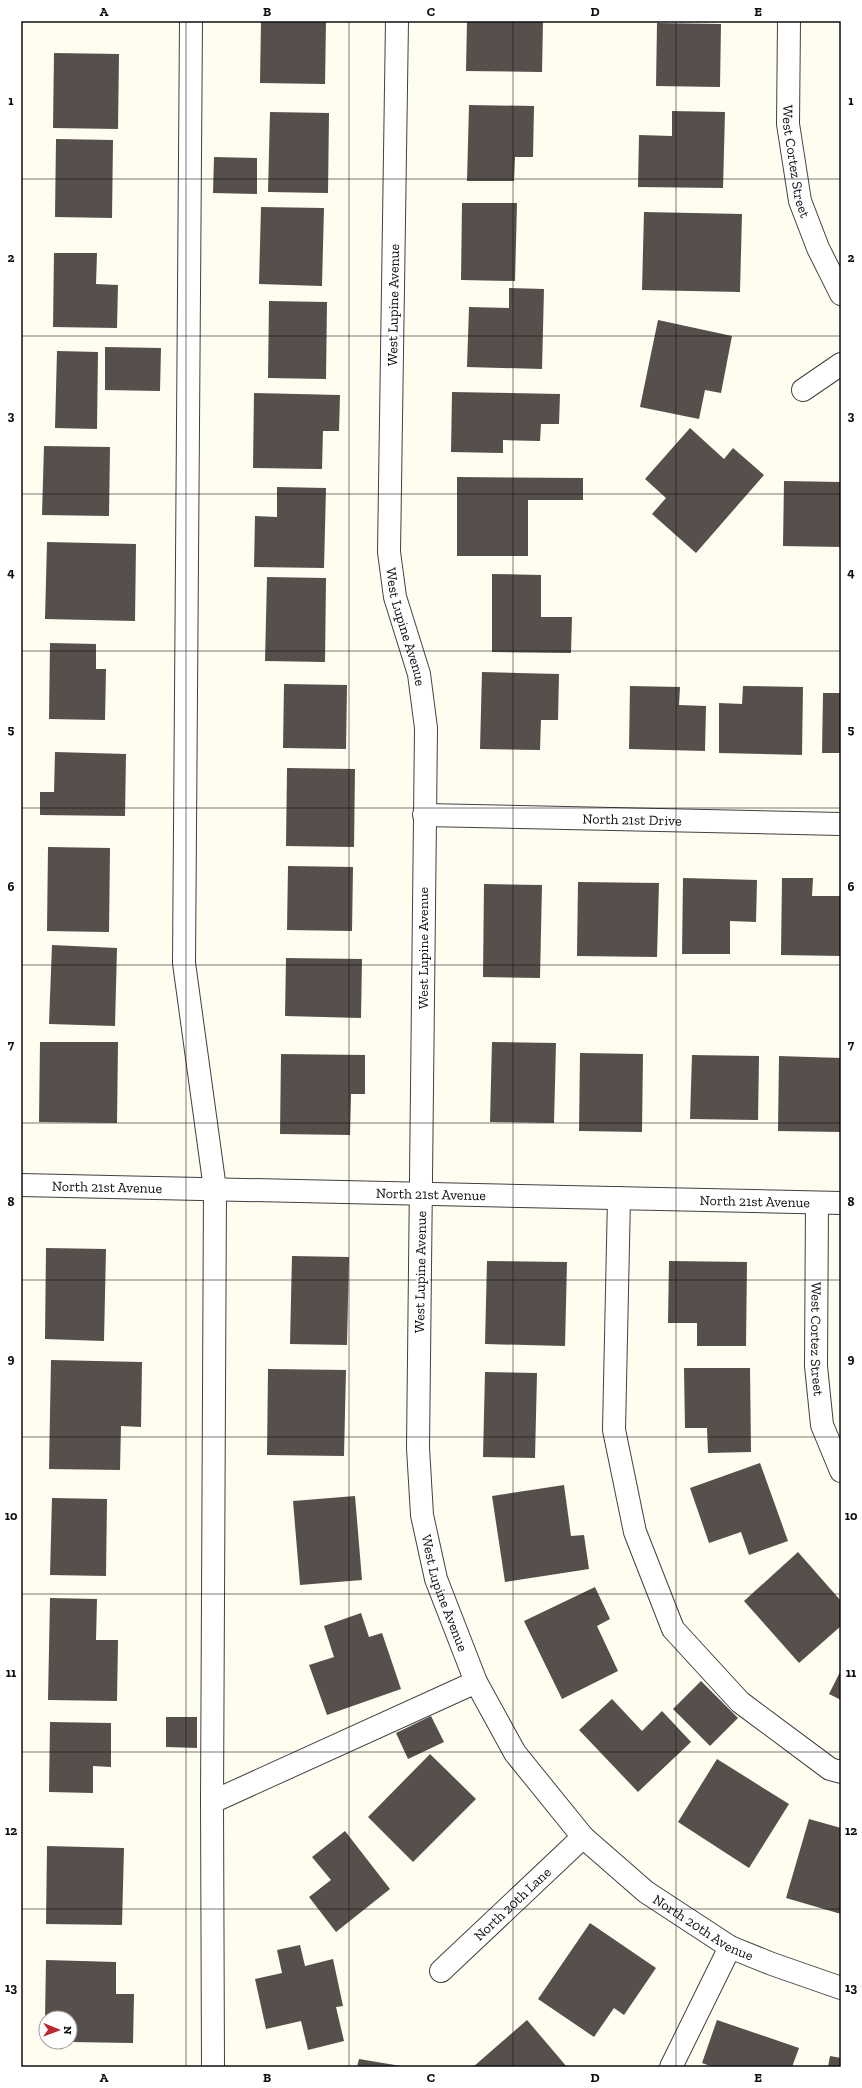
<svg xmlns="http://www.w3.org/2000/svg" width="862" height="2088" font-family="'Zilla Slab',serif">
<rect width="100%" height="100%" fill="#fffcf0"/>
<!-- building -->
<g fill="#574f4b">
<polygon points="261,21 326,21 325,84 260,83"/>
<polygon points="467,21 543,21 542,72 466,71"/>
<polygon points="657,23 721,24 720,87 656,86"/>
<polygon points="54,53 119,54 118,129 53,128"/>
<polygon points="469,105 534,106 533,157 515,157 514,181 467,181"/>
<polygon points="672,111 725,112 723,188 638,187 639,135 672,136"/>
<polygon points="270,112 329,113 328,193 268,192"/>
<polygon points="56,139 113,140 112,218 55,217"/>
<polygon points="214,157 257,158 257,194 213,193"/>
<polygon points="462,203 517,203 515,281 461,280"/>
<polygon points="261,207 324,208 322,286 259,284"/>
<polygon points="644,212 742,214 740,292 642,290"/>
<polygon points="54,253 97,253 96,284 118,285 117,328 53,327"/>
<polygon points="509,288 544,289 542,369 467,367 469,307 509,308"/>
<polygon points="269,301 327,302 326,379 268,378"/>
<polygon points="658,320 732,336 721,393 705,390 699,419 640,407"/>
<polygon points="105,347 161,348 160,391 105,390"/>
<polygon points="57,351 98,352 97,429 55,428"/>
<polygon points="452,392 560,394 559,424 541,424 540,441 503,440 503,453 451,452"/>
<polygon points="254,393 340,395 339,431 323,431 322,469 253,468"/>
<polygon points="690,428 724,459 733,448 764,475 696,553 652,514 666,498 645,479"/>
<polygon points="44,446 110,447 109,516 42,515"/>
<polygon points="457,477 583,478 583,500 528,500 528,556 457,556"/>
<polygon points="784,481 841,482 841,547 783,546"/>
<polygon points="277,487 326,488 324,568 254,567 255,516 277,517"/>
<polygon points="47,542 136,544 135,621 45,619"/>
<polygon points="492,574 541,575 541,617 572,617 571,653 492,652"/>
<polygon points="267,577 326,578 325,662 265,661"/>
<polygon points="50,643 96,644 96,669 106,669 105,720 49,719"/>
<polygon points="482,672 559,674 558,720 541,720 540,750 480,749"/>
<polygon points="284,684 347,685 346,749 283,748"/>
<polygon points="630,686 680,687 679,705 706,706 705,751 629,749"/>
<polygon points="743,686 803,687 802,755 719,753 719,703 742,704"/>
<polygon points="823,693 841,693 841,753 822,753"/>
<polygon points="55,752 126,754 125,816 40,815 40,792 54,792"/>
<polygon points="287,768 355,769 354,847 286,846"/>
<polygon points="48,847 110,848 109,932 47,931"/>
<polygon points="288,866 353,867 352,931 287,930"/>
<polygon points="683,878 757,880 756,922 730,921 730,954 682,954"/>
<polygon points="782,878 813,878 812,896 841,896 841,956 781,955"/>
<polygon points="578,882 659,883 657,957 577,956"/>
<polygon points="484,884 542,885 540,978 483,977"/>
<polygon points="52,945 117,948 115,1026 49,1024"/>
<polygon points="286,958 362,959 361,1018 285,1016"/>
<polygon points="40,1042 118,1042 117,1123 39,1122"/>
<polygon points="492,1042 556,1043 554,1123 490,1122"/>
<polygon points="580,1053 643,1054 642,1132 579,1131"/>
<polygon points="281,1054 365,1055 365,1094 351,1094 350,1135 280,1134"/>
<polygon points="692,1055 759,1056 758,1120 690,1119"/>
<polygon points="779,1056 841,1058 841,1132 778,1131"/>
<polygon points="46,1248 106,1249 104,1341 45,1339"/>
<polygon points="292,1256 349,1257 347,1345 290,1344"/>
<polygon points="487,1261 567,1262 565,1346 485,1344"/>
<polygon points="669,1261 747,1262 746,1346 697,1346 697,1323 668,1323"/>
<polygon points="51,1360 142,1362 141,1427 121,1426 120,1470 49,1469"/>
<polygon points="684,1368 750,1368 751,1452 708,1453 707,1428 685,1428"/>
<polygon points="268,1369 346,1370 344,1456 267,1455"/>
<polygon points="485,1372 537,1373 535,1458 483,1457"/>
<polygon points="760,1463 788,1541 749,1555 741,1532 709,1543 690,1488"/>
<polygon points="564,1485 571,1536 584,1535 589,1569 505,1582 492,1496"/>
<polygon points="355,1496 362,1580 300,1585 293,1501"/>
<polygon points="52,1498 107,1499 106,1576 50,1575"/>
<polygon points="798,1552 841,1601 841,1626 799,1663 744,1601"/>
<polygon points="595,1587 610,1619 597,1626 618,1671 562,1699 524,1621"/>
<polygon points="50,1598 97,1599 96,1640 118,1640 117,1701 48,1700"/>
<polygon points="361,1613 369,1637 382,1633 401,1689 327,1715 309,1665 334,1657 324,1626"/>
<polygon points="841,1670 841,1700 829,1694"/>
<polygon points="701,1681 738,1718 710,1746 673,1709"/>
<polygon points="612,1699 642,1731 662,1711 691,1742 638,1792 579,1730"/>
<polygon points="431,1716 444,1742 408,1759 396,1733"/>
<polygon points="166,1717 197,1717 197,1748 166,1747"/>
<polygon points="50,1722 111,1723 111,1767 93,1766 93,1793 49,1792"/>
<polygon points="430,1754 476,1799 413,1862 368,1817"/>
<polygon points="717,1759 789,1804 749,1868 678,1822"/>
<polygon points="809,1819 841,1828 841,1914 786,1898"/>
<polygon points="345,1831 390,1889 336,1932 309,1897 331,1880 312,1857"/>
<polygon points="47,1846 124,1848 122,1925 46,1924"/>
<polygon points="590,1923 656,1968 624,2015 614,2008 594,2037 538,1999"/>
<polygon points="300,1945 305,1966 333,1959 343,2006 336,2007 344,2041 308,2050 301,2021 266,2029 255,1979 282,1973 277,1950"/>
<polygon points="46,1960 116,1962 116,1994 134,1994 133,2043 70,2042 70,2018 45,2018"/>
<polygon points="527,2020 567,2067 473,2067"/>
<polygon points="717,2020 799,2048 792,2067 713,2067 702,2063"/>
<polygon points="830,2056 841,2058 841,2067 828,2067"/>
<polygon points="359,2059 401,2066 401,2067 357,2067"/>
</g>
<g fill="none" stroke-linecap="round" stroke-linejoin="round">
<!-- minor casing -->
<g stroke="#414141" stroke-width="24">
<g id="minor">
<polyline points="191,21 184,963 215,1189 212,1802 213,2067"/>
<path id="s1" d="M397,21L389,552L395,597L419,674L426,728L418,1448L422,1515L436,1579L476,1682L515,1753L583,1837L646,1892L730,1947L772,1964L841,1988"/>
<path id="s2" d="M789,21L788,124L800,201L818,248L841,294"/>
<polyline points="803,390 841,364"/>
<path id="s3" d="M424,815L841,824"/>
<path id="s4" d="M21,1185L841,1203"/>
<polyline points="619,1198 614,1430 635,1532 673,1629 740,1702 830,1769 841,1772"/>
<path id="s5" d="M817,1203L816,1366L822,1425L841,1471"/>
<polyline points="212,1802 476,1682"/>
<path id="s6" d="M441,1971L583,1837"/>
<polyline points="671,2067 730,1947"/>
</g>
</g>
<!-- minor -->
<use href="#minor" stroke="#fff" stroke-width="22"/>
</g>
<!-- grid -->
<path fill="none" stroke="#0e0e0e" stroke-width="1" stroke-opacity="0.55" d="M186,21V2067M349,21V2067M513,21V2067M676,21V2067M21,179H841M21,336H841M21,494H841M21,651H841M21,808H841M21,965H841M21,1123H841M21,1280H841M21,1437H841M21,1594H841M21,1752H841M21,1909H841"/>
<g text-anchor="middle" stroke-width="4" stroke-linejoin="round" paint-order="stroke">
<!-- street labels -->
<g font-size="14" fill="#0e0e0e" stroke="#fff">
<text dy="5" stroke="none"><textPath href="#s2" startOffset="141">West Cortez Street</textPath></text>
<text transform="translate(393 305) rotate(-89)" y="5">West Lupine Avenue</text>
<text dy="5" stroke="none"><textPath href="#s1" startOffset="608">West Lupine Avenue</textPath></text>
<text dy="5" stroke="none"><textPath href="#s3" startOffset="208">North 21st Drive</textPath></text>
<text transform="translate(423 948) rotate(-90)" y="5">West Lupine Avenue</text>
<text dy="5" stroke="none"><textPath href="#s4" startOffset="86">North 21st Avenue</textPath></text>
<text dy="5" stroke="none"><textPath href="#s4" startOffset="410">North 21st Avenue</textPath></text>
<text dy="5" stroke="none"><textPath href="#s4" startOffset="734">North 21st Avenue</textPath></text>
<text transform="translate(420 1272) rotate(-89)" y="5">West Lupine Avenue</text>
<text dy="5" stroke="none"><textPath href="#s5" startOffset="136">West Cortez Street</textPath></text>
<text dy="5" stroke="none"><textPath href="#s1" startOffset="1580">West Lupine Avenue</textPath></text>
<text dy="5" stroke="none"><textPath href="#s6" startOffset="98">North 20th Lane</textPath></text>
<text dy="5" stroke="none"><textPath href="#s1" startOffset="2015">North 20th Avenue</textPath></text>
</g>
</g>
<!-- border -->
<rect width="862" height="2088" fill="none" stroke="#ffffff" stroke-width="44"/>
<!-- north arrow -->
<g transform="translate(58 2030) rotate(91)"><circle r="19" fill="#ffffff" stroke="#9f9f9f"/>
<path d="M0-3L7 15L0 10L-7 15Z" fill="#bd2730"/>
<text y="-6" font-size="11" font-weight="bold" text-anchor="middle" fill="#0e0e0e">N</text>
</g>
<rect x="22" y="22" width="818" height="2044" fill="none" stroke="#0e0e0e" stroke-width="1.5"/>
<g font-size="13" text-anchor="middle" font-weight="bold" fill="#0e0e0e">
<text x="104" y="16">A</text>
<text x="267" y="16">B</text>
<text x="431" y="16">C</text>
<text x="595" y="16">D</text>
<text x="758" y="16">E</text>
<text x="11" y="105">1</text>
<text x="851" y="105">1</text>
<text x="11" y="262">2</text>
<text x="851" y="262">2</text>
<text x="11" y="420">3</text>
<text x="851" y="420">3</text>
<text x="11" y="577">4</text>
<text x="851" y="577">4</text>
<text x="11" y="734">5</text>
<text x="851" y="734">5</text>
<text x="11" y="891">6</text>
<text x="851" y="891">6</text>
<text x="11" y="1049">7</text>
<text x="851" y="1049">7</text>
<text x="11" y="1206">8</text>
<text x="851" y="1206">8</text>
<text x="11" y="1363">9</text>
<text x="851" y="1363">9</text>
<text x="11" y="1520">10</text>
<text x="851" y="1520">10</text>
<text x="11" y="1677">11</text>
<text x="851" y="1677">11</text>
<text x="11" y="1835">12</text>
<text x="851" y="1835">12</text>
<text x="11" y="1992">13</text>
<text x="851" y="1992">13</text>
<text x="104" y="2082">A</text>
<text x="267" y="2082">B</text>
<text x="431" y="2082">C</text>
<text x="595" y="2082">D</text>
<text x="758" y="2082">E</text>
</g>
</svg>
